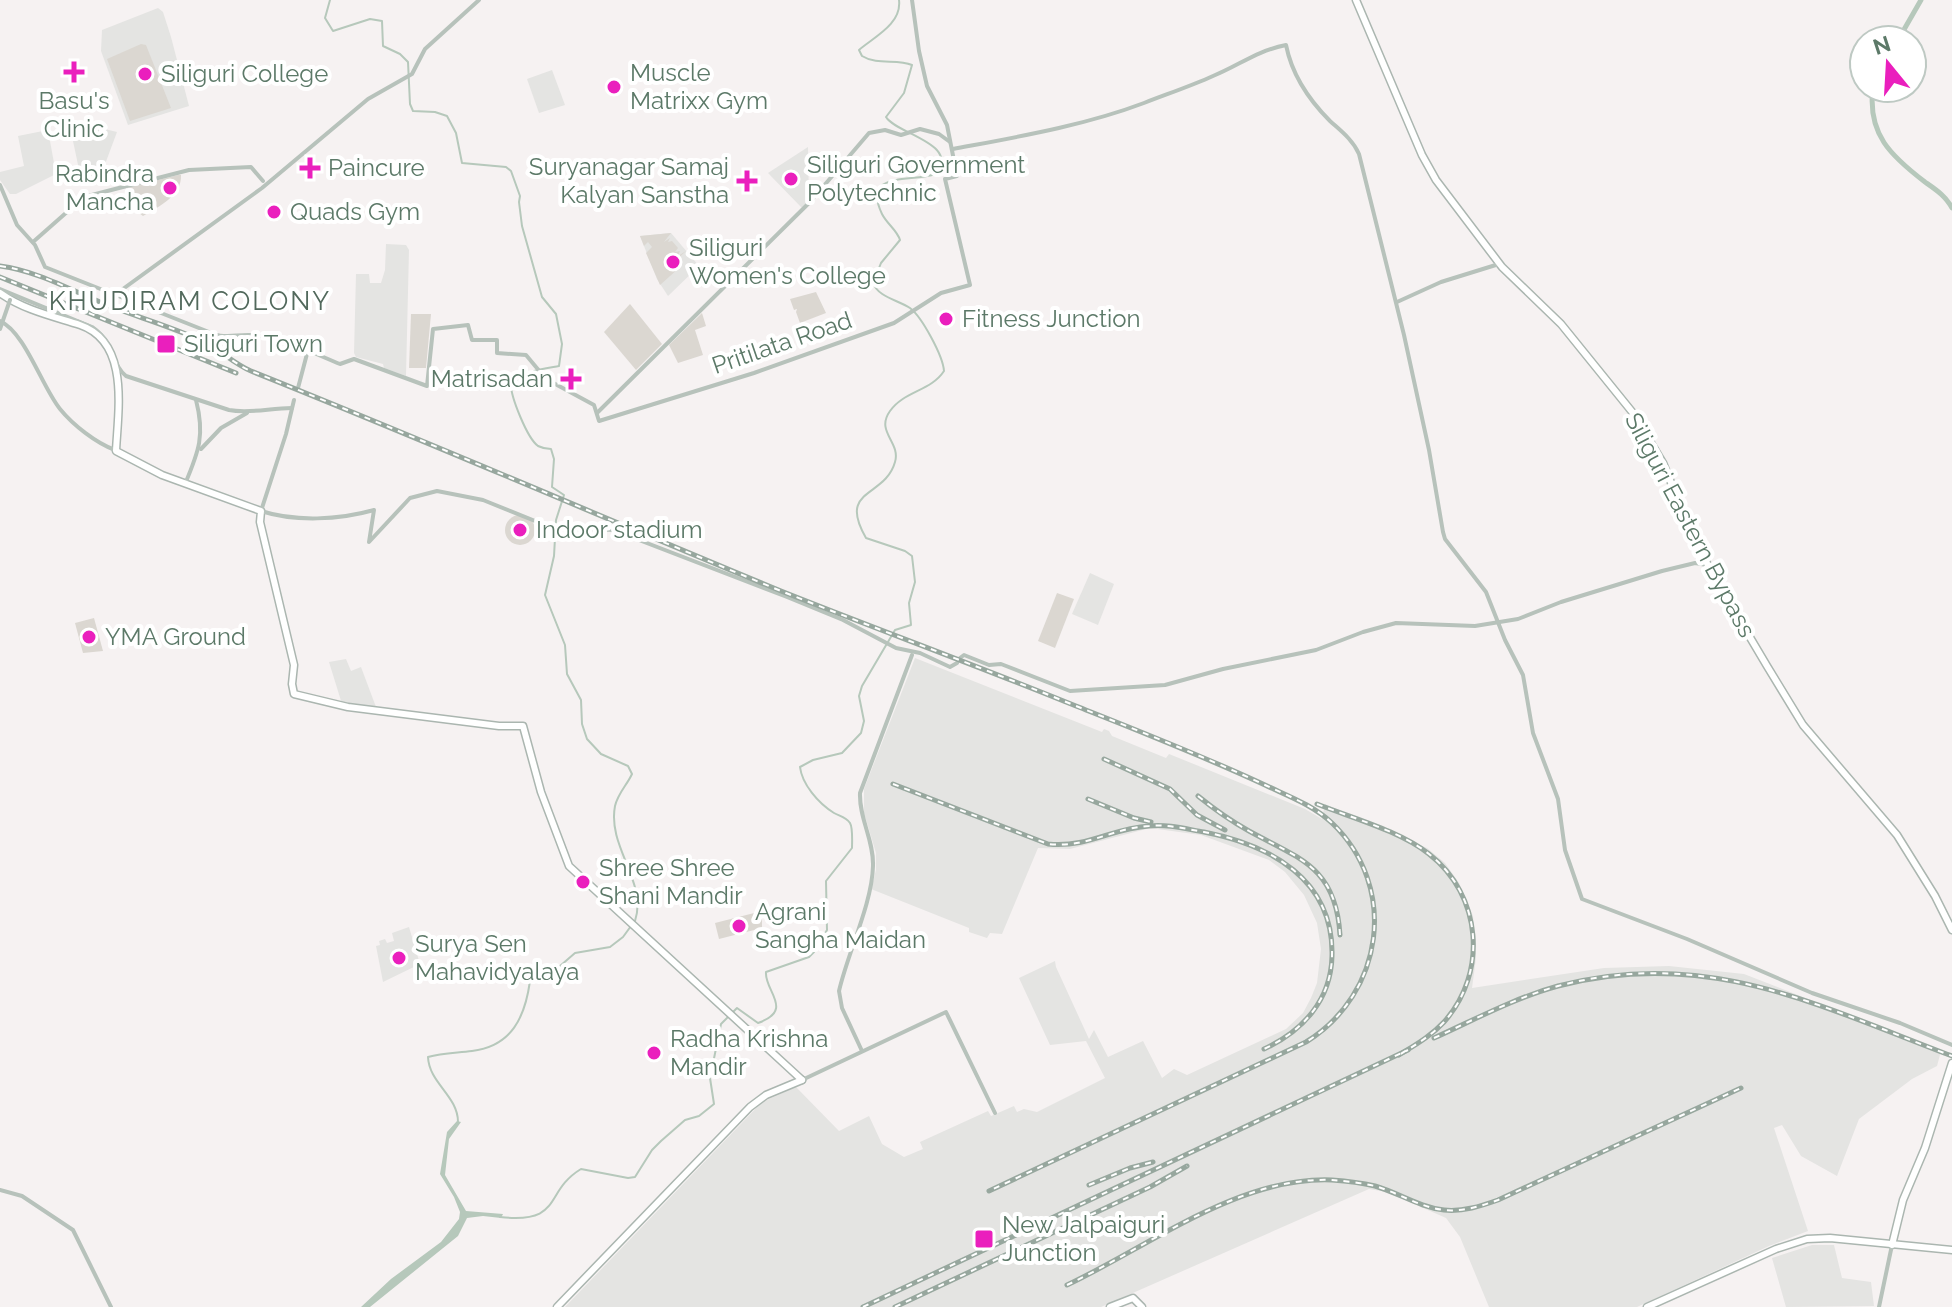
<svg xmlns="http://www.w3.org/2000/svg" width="1952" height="1307" font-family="Raleway,sans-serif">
<rect width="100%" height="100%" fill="#f6f2f2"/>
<!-- built -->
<g fill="#e4e4e2">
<polygon points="158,8 163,12 171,37 189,106 128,125 101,51 102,30"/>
<polygon points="552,70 565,105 539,113 527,79"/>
<polygon points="84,124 117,132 101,175 81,179 73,141 86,139"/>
<polygon points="48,130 56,174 16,194 10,194 0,180 0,172 24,166 18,136"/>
<polygon points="808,147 809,201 802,208 768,173"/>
<polygon points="671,233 699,266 668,296 657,279 640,236"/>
<polygon points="386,244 406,245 409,250 406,376 384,368 383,364 356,357 354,353 356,274 369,274 370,283 381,283 385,270"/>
<polygon points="1090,573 1114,584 1098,625 1072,614"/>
<polygon points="915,658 1102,732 1104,729 1109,731 1112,736 1166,758 1169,754 1305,809 1322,819 1325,804 1427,848 1445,863 1459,883 1473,916 1476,958 1472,988 1604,968 1669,966 1744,974 1941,1051 1937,1066 1912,1079 1859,1119 1837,1176 1801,1156 1782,1125 1774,1128 1808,1231 1769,1246 1637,1307 1489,1307 1460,1237 1446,1218 1387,1192 1369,1189 1101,1307 565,1307 762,1102 796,1087 839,1131 869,1116 882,1144 904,1157 923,1149 920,1142 988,1111 991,1116 1014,1106 1017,1112 1024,1109 1037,1112 1105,1078 1086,1041 1050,1045 1019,978 1055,961 1056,967 1089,1039 1094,1030 1108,1057 1143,1041 1162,1078 1174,1069 1187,1075 1286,1029 1303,1013 1311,998 1317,983 1321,949 1317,923 1304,895 1285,872 1269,860 1201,835 1150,828 1070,849 1038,848 1002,934 990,933 987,938 969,932 969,928 871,889 876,870 876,853 864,813 864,789"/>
<polygon points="346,659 351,671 361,667 376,707 342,704 329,662"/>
<polygon points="409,927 420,964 383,982 376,946 380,945 379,941 385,939 387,943 394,941 392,933"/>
<polygon points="1812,1245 1834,1245 1842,1278 1871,1282 1874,1306 1786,1307 1772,1258"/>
</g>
<!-- green -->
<g fill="#dbd7d1">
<polygon points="141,44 146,45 171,108 130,121 107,59"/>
<path d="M178,175H181C182,195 159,207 143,216L135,210L127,188Z"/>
<polygon points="671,233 664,242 670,238 668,242 672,241 678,248 675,252 680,251 678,256 686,251 674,262 679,268 660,285 646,253 652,247 648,242 644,246 640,236"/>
<polygon points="816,292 826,313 800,323 796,312 797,309 794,310 790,299"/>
<polygon points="630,304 662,344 636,370 604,332"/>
<polygon points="702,313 706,326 695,330 703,355 678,363 669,345"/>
<polygon points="411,314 431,314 426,368 409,368"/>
<circle cx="520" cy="530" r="15"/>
<polygon points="1057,593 1074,599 1055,648 1038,641"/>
<polygon points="94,618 103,651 83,653 75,623"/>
<polygon points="762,911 762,928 719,939 715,923"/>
</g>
<!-- water -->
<polygon fill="#b6c8bb" points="457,1121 461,1122 449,1139 445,1175 466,1211 503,1214 501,1218 483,1216 467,1218 458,1236 370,1307 361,1307 391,1279 441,1242 459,1219 460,1212 454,1197 440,1174 447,1132"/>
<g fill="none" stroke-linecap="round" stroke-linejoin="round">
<!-- stream -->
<g stroke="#b6c8bb" stroke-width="2">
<path d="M330,0L325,18L333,31L370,19L382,21L383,46L400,54L408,62L410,104L413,111L435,112L447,116L456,133L462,163L506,167L511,171L520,196L519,202L522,226L542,297L556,314L562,344L559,366C541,369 525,370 511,385C511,397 527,438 538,446C542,448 547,449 551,449L554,459L552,487L564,495L556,520L554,556L545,595L565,645L567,674L581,700L582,724L587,739L601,754L628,766L632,774C627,785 618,793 615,806C607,847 648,882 635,921"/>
<path d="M458,1122C458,1096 429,1083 428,1057C442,1053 457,1053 472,1051C512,1046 525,1017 530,981L540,973L560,966L575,953L610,947L623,937L631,926"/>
<path d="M500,1217C564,1224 543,1192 581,1169L628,1178L635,1177L652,1150L661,1141L685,1120L699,1116L714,1104L710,1078L721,1024L737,1008L758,1023C795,1010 764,991 766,972L809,957L814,952L827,930L826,881L852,848C852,842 853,828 850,823C846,817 839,816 834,813C818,803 802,784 800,767L813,760L842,753L861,733L864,721L859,696L862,686L895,630L911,625L909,603L915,582L912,556L905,551L866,538C837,488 885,498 895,462C901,442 875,432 890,411C904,391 931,391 944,371C943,356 922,317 910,308C898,300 878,297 873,283L881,263L900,240C897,230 887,224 882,214C861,170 912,183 935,174C962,144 896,134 886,117L904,93L912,65C897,58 878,66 862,56L859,50C874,37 902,24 899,0"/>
</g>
<!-- river -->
<g stroke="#b6c8bb" stroke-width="5">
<polyline points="1898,40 1921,0"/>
<path d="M1873,88C1867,134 1891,156 1925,182C1935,189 1946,196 1952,208"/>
</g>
<!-- major casing -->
<g stroke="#abb6b0" stroke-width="9">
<g id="major">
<polyline points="1356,0 1422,155 1436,180 1502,267 1561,324 1633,413 1663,463 1693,536 1713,575 1767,666 1803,725 1897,835 1935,896 1952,930"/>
<path d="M0,293C24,310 52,316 80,325C130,342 118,410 116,451L162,475L261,511L260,522L294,665L292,684L294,694L348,707L499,726H523L541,792L569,866L802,1080"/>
<polyline points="1892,1245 1903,1200 1925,1148 1952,1063"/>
<polyline points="557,1307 750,1107 766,1095 802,1080"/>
<polyline points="1110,1307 1133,1298 1142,1307"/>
<polyline points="1647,1307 1776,1249 1807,1239 1830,1238 1952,1250"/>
</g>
</g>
<!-- minor -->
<g stroke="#b7c2bb" stroke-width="4">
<path d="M953,149C1017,137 1083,126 1144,103C1167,94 1191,86 1213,76C1240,65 1256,51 1286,45C1292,75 1309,100 1330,121C1341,131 1353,140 1359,154L1404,335L1429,450L1443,532L1445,539L1486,592L1505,640L1523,675L1533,733L1558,799L1565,850L1582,899L1687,939L1812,993L1900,1023L1952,1045"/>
<path d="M0,185L17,225L35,245L45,267L214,334C227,339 237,334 251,335C281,337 313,353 340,364L354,359L427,386L433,329L468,325L472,340H497V353L526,355L546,379L594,405L599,421L754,373L894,323L941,293L970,285L945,179L957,176L947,125L927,86L919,51L912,0"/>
<polyline points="33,242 84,197 189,170 251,167 263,181"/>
<path d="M0,289L92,327C115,343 111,364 126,376L229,410C250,414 270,408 292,408"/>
<polyline points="116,294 262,188 368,99 412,74 425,49 479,0"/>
<polyline points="1397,302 1441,282 1499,264"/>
<path d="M0,321C25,332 42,387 60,409C73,425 96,443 115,450"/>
<polyline points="298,388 308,350"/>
<path d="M294,400L286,434L261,511C295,522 339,520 374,510L369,542L410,498L437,491L483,500L550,527L613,530L787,597L843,620L896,648L920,653L950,667L957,663"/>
<polyline points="598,412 810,202 869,133 885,130 901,135 920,129 939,134 950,142"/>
<polyline points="201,449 221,428 247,413"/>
<path d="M185,484C199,451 205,435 196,400"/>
<polyline points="960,658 964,655 989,665 1001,664 1070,691 1165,685 1223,669 1316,650 1363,632 1396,623 1475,626 1518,619 1561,602 1662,571 1695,563 1707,565"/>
<path d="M862,1051L842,1008L839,991C848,952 872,904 873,866C874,840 859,819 860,793L912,655"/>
<polyline points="802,1080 946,1012 995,1113"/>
<polyline points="0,1190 22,1196 73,1230 111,1307"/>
<polyline points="1879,1307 1892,1245"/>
</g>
<!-- major -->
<use href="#major" stroke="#fff" stroke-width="6"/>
<!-- rail casing -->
<g stroke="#97a79e" stroke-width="5">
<g id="rail">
<path d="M0,266C39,271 76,293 112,307C141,318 172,327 200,340C219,348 232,363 251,371C429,442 604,518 781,591C879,630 978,666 1076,706C1139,731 1203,756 1265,785C1288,796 1313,805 1332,823C1399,887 1384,994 1306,1042L989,1191"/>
<polyline points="0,277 236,373"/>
<polyline points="1104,759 1170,789 1197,815 1225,830"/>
<path d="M893,784L1048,844C1089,848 1112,828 1149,826C1168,824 1186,829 1204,832C1270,845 1334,879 1332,956C1331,1000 1303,1031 1264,1049"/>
<path d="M1198,796C1214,809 1231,821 1249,831C1300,859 1336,867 1340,935"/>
<polyline points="1088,799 1134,818 1151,822"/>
<path d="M1317,804C1352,818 1400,831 1429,854C1482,895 1488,973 1444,1022C1431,1036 1415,1045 1399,1055"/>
<path d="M1434,1038C1474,1020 1514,998 1558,986C1706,947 1817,1005 1952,1056"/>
<polyline points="1089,1185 1130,1168 1153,1162"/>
<path d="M1067,1285C1148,1247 1239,1176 1332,1180C1346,1181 1362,1183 1375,1186C1399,1193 1419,1207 1444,1210C1463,1212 1481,1206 1498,1200L1741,1088"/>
<polyline points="863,1307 1408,1050"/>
<polyline points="895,1307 1150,1187 1187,1166"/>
</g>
</g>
<!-- rail -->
<use href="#rail" stroke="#fff" stroke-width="2" stroke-dasharray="6" stroke-linecap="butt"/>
<!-- minor-bridge -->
<polyline stroke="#b7c2bb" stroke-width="4" points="0,329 10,300"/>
</g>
<!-- markers -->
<g fill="#ea1fbd" stroke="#fff" stroke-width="3">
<path d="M70 60h8v8h8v8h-8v8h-8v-8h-8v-8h8z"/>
<circle cx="145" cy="74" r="8"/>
<circle cx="614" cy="87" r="8"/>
<path d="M306 156h8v8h8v8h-8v8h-8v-8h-8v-8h8z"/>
<circle cx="791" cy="179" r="8"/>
<path d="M743 169h8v8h8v8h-8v8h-8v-8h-8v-8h8z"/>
<circle cx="170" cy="188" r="8"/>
<circle cx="274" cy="212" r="8"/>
<circle cx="673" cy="262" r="8"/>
<circle cx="946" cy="319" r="8"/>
<rect x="156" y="334" width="20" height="20" rx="4"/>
<path d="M567 367h8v8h8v8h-8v8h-8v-8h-8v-8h8z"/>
<circle cx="520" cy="530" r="8"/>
<circle cx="89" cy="637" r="8"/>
<circle cx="583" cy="882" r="8"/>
<circle cx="739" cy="926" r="8"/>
<circle cx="399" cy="958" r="8"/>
<circle cx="654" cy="1053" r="8"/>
<rect x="974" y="1229" width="20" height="20" rx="4"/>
</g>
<g text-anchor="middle" stroke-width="8" stroke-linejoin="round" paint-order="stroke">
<!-- poi labels -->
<g font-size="24" fill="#5c7968" stroke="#fff" text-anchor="start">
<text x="630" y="81">Muscle<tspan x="630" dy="28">Matrixx Gym</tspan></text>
<text x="161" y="82">Siliguri College</text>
<text x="74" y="109" text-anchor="middle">Basu's<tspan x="74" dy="28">Clinic</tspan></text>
<text x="807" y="173">Siliguri Government<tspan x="807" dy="28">Polytechnic</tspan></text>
<text x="729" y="175" text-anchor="end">Suryanagar Samaj<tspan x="729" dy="28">Kalyan Sanstha</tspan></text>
<text x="328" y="176">Paincure</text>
<text x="154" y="182" text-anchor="end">Rabindra<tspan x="154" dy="28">Mancha</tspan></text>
<text x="290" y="220">Quads Gym</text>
<text x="689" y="256">Siliguri<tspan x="689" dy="28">Women's College</tspan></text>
<text x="962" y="327">Fitness Junction</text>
<text x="184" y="352">Siliguri Town</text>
<text x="553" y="387" text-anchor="end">Matrisadan</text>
<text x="536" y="538">Indoor stadium</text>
<text x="105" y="645">YMA Ground</text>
<text x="599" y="876">Shree Shree<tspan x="599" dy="28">Shani Mandir</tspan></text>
<text x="755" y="920">Agrani<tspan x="755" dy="28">Sangha Maidan</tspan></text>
<text x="415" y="952">Surya Sen<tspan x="415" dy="28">Mahavidyalaya</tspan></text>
<text x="670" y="1047">Radha Krishna<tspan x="670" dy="28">Mandir</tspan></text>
<text x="1002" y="1233">New Jalpaiguri<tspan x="1002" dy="28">Junction</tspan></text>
</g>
<!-- street labels -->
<g font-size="24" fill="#5c7968" stroke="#fff">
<text transform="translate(782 343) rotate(-19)" y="8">Pritilata Road</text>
<text transform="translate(1690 525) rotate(62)" y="8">Siliguri Eastern Bypass</text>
</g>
<!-- neighbourhood labels -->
<g font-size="26" letter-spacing="2" fill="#52695c" stroke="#fff">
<text x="190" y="310">KHUDIRAM COLONY</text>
</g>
</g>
<!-- north arrow -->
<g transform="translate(1888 64) rotate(342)"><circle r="38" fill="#ffffff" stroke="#bec9c3" stroke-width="2"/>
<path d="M0-6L14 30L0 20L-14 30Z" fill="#ea1fbd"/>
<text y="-12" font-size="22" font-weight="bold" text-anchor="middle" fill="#5c7968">N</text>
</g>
</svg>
